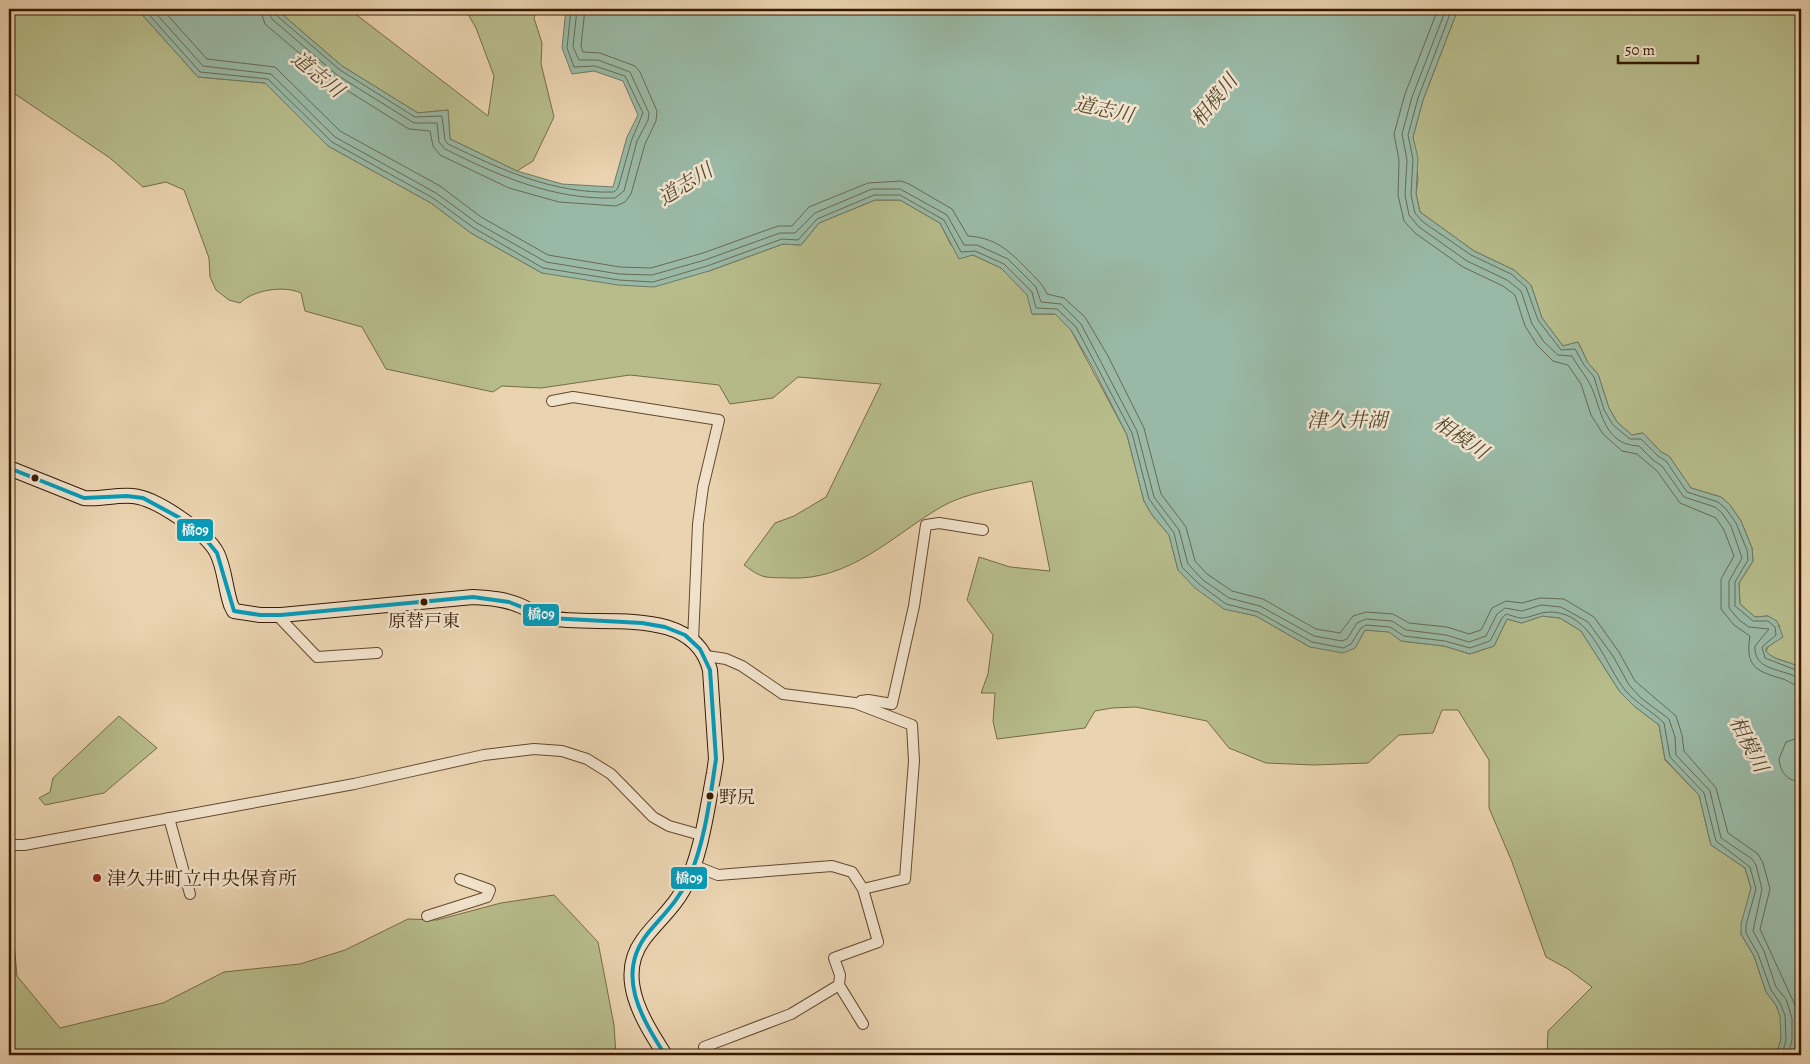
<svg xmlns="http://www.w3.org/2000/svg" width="1810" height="1064" font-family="Alegreya,'Noto Serif JP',serif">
<rect width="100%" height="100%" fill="#ead3b0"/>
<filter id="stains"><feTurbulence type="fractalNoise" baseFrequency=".004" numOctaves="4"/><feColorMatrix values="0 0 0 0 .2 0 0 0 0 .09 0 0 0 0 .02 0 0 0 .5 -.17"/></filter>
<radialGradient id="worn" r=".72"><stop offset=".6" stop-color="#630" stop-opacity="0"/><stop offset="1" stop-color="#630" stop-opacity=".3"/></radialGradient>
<!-- green -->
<g fill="#b7bc8b" stroke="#766b46">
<path d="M9,9H137L198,77L265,83L328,146L431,203L471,233L542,273L709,271L783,244L801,245L819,223L875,200H900L940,223L951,245L1001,268L1028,295L1032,314H1055L1071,330L1127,435L1144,501L1152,515L1169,535L1178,570L1224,608L1256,616L1310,647L1355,648L1365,630L1390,632L1401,641L1444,646L1470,654L1494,646L1507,619L1522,623L1542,616L1560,618L1581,631L1620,692L1634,706L1659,725L1665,760L1699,795L1711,845L1745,868L1751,888L1741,934L1754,956L1766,992L1776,1005L1782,1021L1781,1039L1776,1055H1547L1548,1031L1592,987L1568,969L1546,957L1512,862L1489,808V760L1458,710H1442L1433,733L1399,735L1368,763L1314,765L1266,763L1229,748L1207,721L1136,707L1112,708L1095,711L1085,728L997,739L993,721L995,693H981L988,674L993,635L967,600L979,557L1010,567L1050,571L1032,481C1002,488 967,492 941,507C892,536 850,581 789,578C765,577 764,580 744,565L775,523L794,516L826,497L881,384L798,377L773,398L730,404L719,385L630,375L541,388L502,386L493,392L386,369L362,327L305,311L301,293C284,285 253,290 240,303L229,300L216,290L210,277L209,258L184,190L166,182L143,187L110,158L9,90Z"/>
<polygon points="276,9 349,9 488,116 494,76 476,28 465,9 537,9 534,18 542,43 541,64 554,117 533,161 517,171 450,139 448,110 418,113 342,66"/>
<path d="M1458,9H1801V669C1791,660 1774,662 1766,651L1780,626L1768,616L1755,617L1740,604L1739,583L1753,561L1752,548L1741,521L1730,505L1721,497L1691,488L1669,456L1661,452L1643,433L1632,435L1617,422L1609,408L1598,374L1588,363L1578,342L1563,346L1542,318L1531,285L1514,270L1474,251L1420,212L1416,194L1418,179L1413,137L1423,100Z"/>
<polygon points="119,716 157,748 104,793 45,805 39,798 50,792 53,778"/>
<polygon points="9,887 17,976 60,1028 163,1003 224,972 300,964 345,950 408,919 437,920 501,903 554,895 598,942 614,1025 616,1055 9,1055"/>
</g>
<!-- water -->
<path fill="#99b9a6" stroke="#717964" d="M137,9H276L342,66L418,113L448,110L450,139L517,171L562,184L613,187L627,137L638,115L623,81L594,71L572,74L562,48L566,9H1458L1423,100L1413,137L1418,158L1416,194L1420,212L1474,251L1514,270L1531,285L1542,318L1563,346L1578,342L1588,363L1598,374L1609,408L1617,422L1632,435L1643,433L1661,452L1669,456L1691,488L1721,497L1730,505L1741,521L1752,548L1753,561L1739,583L1740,604L1755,617L1768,616L1777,621L1783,637L1766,648V651C1774,662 1791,660 1801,669V753L1798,760L1801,765V1055H1776L1781,1039L1780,1016L1776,1005L1766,992L1754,956L1741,934V924L1751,888L1745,868L1711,845L1699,795L1665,759L1659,725L1634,706L1620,692L1581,631L1560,618L1542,616L1522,623L1507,619L1494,646L1470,654L1444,646L1401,641L1389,632L1365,630L1355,648L1343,653L1310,647L1256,616L1224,609L1195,588L1178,570L1169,535L1152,515L1144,501L1127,435L1092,366L1071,330L1055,314H1032L1027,295L1001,268L973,255L959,259L940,223L900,200H875L819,223L801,245L783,244L709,271L654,287L618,285L542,273L471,233L431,203L328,146L265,83L198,77Z"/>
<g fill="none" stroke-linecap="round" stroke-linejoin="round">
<!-- shore -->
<g stroke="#686a53" stroke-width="1">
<path d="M144,9L200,72L268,79L332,142L433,198L474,228L543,268L619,280L653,282L707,266L782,239L798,240L817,219L874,195H900L944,220L961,252L975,251L1004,264L1032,292L1036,308L1057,309L1076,327L1132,433L1149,499L1174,533L1182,567L1199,584L1226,604L1258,612L1312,642L1343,648L1351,644L1361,628L1366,625L1390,627L1404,636L1445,641L1470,648L1490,641L1502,618L1506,614C1511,615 1517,618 1521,618C1534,618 1541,609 1559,613C1593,619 1607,668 1625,690C1637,704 1652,711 1664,723L1670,757L1704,793L1716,841L1750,867L1756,889L1746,925V933L1758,954L1771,990L1780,1003L1785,1015L1786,1040L1782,1055"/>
<polyline points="152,9 203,66 271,74 335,137 436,193 477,223 546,262 619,274 652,275 705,260 780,233 795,233 815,213 872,189 900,189 947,215 964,245 977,245 1008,259 1036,287 1041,302 1061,304 1081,324 1137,431 1154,497 1179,530 1188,564 1203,580 1229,598 1260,606 1314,636 1342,641 1347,639 1357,623 1366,619 1392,621 1406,630 1446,635 1469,642 1486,636 1497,614 1505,608 1522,611 1541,605 1561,607 1588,622 1613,656 1629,685 1641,698 1669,719 1675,737 1676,755 1710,791 1721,838 1752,859 1756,865 1762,889 1753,931 1764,951 1776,987 1786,999 1792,1018 1792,1040 1788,1055"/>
<path d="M162,9L207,59L275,67L340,131L440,186L481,217L548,255L620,267L651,268L703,253L778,226H792L809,207L868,183L901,181L909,184L952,209L968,236C995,238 1007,249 1025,267C1034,277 1042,282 1047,294L1064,298L1085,317L1108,356L1144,428L1161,494L1186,527L1195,561L1207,574L1232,591L1263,599L1316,629L1340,633L1353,616L1366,612L1393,614L1409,623L1447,627L1469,634L1481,630L1492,608L1506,601L1522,603L1540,598L1564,599L1594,617L1619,652L1635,681L1676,716L1682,735L1684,751L1716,788L1728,833L1758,854L1763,863L1770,889L1760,929L1800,1016L1799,1041L1796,1055"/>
<polyline points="260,9 265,24 332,81 409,129 430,131 433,146 440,155 509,188 559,202 616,206 625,202 631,194 645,144 656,121 657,111 640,72 635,66 600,53 583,52 581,46 585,9"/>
<path d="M267,9L272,19L337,75L414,123H437L439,142L445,149C499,176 553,200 615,198L624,191L637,141L648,120L649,113L630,72L598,60H579L573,47L577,9"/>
<path d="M274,9L276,15L340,70L415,117L442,116L445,140L448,144C502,170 553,194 614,192L618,188L632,139L643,113L625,76L595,66L574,67L567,48L571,9"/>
<path d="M1438,9L1405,94L1394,134L1399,160L1398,195L1404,221L1415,233L1463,267L1503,286L1515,295L1525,326L1537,345L1553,361L1568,365L1581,384L1591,415L1603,434L1622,451L1637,454L1657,471L1680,503L1716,518L1724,530L1734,556L1721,579V609L1734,625L1750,636C1745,666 1755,671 1783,679C1789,681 1794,686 1801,686"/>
<path d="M1446,9L1412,97L1402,134L1407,160L1405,195L1409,215L1419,227L1467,261L1507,280L1521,291L1532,324L1544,342L1558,355L1572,356C1577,365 1582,371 1587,379C1602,401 1599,445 1639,446L1653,460L1662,466L1684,497L1715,507L1722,513L1731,526L1742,558L1729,581V608L1739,620L1749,627L1769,629L1755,646C1754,666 1771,668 1786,673C1792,674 1795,678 1801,678"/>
<polyline points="1452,9 1418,98 1408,135 1413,159 1411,195 1415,213 1423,222 1471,255 1511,274 1526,287 1538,320 1561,350 1575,349 1584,365 1594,377 1604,410 1613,425 1630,439 1641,439 1658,456 1666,461 1687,492 1718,502 1726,509 1736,523 1747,550 1748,560 1735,582 1735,606 1753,621 1768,621 1775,627 1776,635 1762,647 1765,658 1801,672"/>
<path d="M1801,737L1786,742L1779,759C1780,773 1788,781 1801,782"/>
</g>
<!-- street casing -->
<g stroke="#63482c" stroke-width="12">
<g id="street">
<polyline points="552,401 573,397 719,420 703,487 698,524 693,641"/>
<polyline points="277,615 317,657 377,653"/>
<polyline points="707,656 726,659 742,666 783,694 855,703 912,725 914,761 905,879 863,889"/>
<polyline points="861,701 868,700 892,704 914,606 926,525 939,523 983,530"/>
<polyline points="169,818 190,894"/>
<polyline points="9,845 24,845 354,784 484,755 534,749 562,751 587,759 611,774 653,817 669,826 701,835"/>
<polyline points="693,865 718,875 832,866 852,872 863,889 878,942 834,958 840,975 839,985 791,1014 704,1047 707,1055"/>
<polyline points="427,916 487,897 490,890 460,879"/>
<polyline points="839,985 863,1024"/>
</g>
</g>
<!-- secondary casing -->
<g stroke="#361a00" stroke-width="16">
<path id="secondary" d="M9,468L84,498C101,500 116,494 133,496C156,498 207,533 217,553C225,569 225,588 231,605L234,611L260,615H281L473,597C490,598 505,599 521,606C530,610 539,616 549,618C599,628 693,603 710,670L716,759L714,773C707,809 701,858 683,890C673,909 655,923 643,940C615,978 644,1022 665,1055"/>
</g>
<!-- street -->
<use href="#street" stroke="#f1e2cc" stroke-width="10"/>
<!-- secondary -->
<use href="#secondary" stroke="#f1e2cc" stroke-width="14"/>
<!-- bus-1 casing -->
<g stroke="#f1e2cc" stroke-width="8">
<path id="bus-1" d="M9,468L84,498L127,496L143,498L180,518L203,536L217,553L234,611L260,615H281L473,597L509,602L549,618L642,623L665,627L685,635L700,649L710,670L716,759C710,798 705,842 689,878C679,900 663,915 648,933C615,974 641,1017 665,1055"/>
</g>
<!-- bus-1 -->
<use href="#bus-1" stroke="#059bb9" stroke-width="4"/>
</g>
<!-- markers -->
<g fill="#361a00" stroke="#f1e2cc" stroke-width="2">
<circle cx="35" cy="478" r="4.5"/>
<circle cx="424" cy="602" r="4.5"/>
<circle cx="710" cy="796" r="4.5"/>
</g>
<circle fill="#8f2418" stroke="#f1e2cc" stroke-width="2" cx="97" cy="878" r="5"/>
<g text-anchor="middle" stroke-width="5" stroke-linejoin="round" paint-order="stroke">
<!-- bus labels -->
<g font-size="18" fill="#361a00" stroke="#f1e2cc">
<text x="424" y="627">原替戸東</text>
<text x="719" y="803" text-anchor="start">野尻</text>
</g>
<!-- poi labels -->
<g font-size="19" fill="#361a00" stroke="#f1e2cc" text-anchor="start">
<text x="107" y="885">津久井町立中央保育所</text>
</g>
<!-- water labels -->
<g font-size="20" font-style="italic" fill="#544a32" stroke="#f1e2cc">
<text transform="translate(318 74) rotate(39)" y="7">道志川</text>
<text transform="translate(1214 100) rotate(-51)" y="7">相模川</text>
<text transform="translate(1104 109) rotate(12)" y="7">道志川</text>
<text transform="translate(685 184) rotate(-32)" y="7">道志川</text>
<text x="1347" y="427">津久井湖</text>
<text transform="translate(1461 437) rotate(34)" y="7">相模川</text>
<text transform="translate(1749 744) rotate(63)" y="7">相模川</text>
</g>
</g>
<g stroke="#f1e2cc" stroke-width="2">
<rect x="176" y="518" width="38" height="24" rx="5" fill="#059bb9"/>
<rect x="522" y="603" width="38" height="24" rx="5" fill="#059bb9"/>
<rect x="670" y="866" width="38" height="24" rx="5" fill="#059bb9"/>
</g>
<g font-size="14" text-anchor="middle" font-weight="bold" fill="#fff">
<text x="195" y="535">橋09</text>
<text x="541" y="619">橋09</text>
<text x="689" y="883">橋09</text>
</g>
<!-- margin -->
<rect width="1810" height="1064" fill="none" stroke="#ead3b0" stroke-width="30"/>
<rect x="10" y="10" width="1790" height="1044" fill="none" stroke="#361a00" stroke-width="2.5"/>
<rect x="15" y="15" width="1780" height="1034" fill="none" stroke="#361a00"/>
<!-- scale -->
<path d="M1618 55v8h80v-8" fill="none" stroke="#361a00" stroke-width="2.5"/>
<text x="1625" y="55" font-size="15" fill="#361a00" stroke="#f1e2cc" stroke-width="4" paint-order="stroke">50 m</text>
<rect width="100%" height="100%" filter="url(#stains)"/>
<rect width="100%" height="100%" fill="url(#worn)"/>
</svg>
